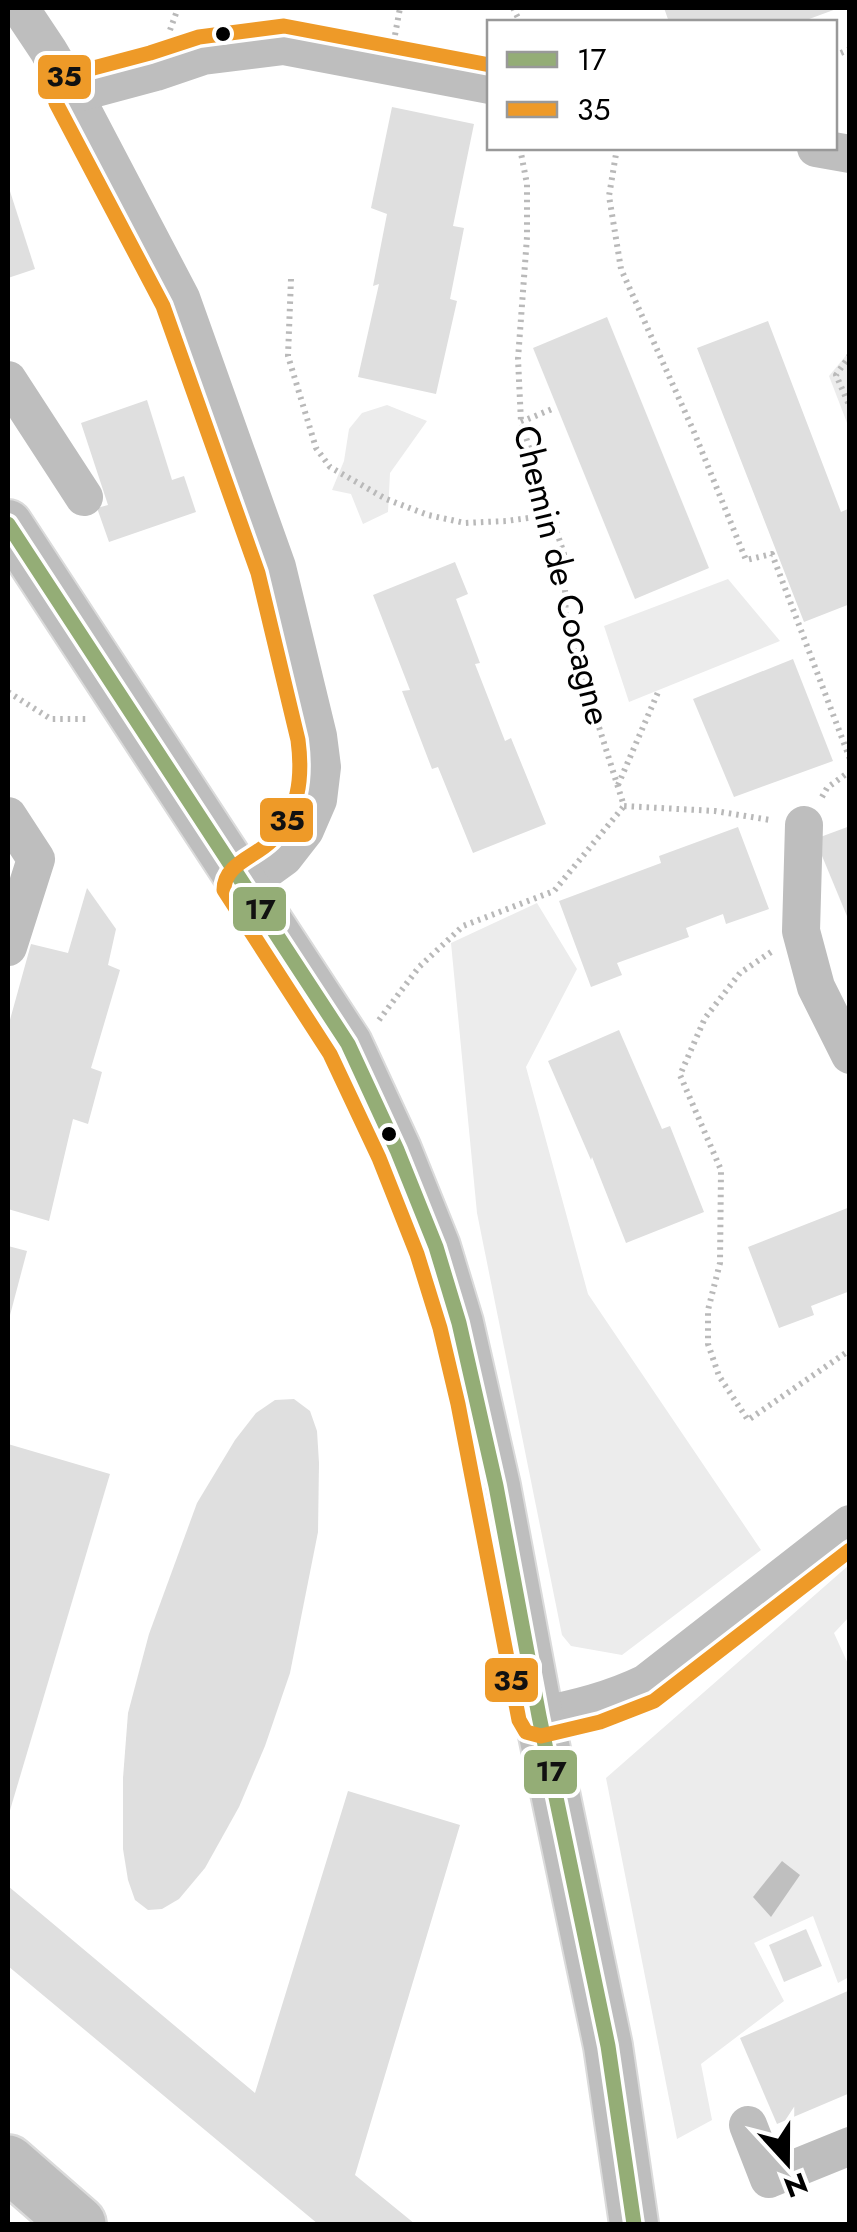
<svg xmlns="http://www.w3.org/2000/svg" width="857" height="2232" font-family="Jost,sans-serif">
<rect width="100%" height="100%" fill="#fff"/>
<!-- green -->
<g fill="#ececec">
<polygon points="849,352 849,428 829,376"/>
<polygon points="387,405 427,421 390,473 388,512 363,524 351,494 332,490 344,461 349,429 362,413"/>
<polygon points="728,579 780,641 629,702 604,626"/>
<polygon points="537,903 577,969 526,1067 588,1294 761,1550 622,1655 571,1646 562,1635 477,1213 451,943"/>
<polygon points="849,1565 849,1617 834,1633 849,1666 849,1977 838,1983 813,1916 754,1943 784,2001 701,2064 712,2120 677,2139 606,1778"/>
</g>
<!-- water -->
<polygon fill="#bfbfbf" points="782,1861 800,1875 771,1917 753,1897"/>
<!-- building -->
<g fill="#dfdfdf">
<polygon points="664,8 839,8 801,22 669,22"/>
<polygon points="392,107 474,124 453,226 464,228 450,299 457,301 436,394 358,377 379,284 373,286 387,214 371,208"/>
<polygon points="8,185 35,269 8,278"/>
<polygon points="607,317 709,568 635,599 533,348"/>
<polygon points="768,321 841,512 850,508 850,604 804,622 697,348"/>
<polygon points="147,400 172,480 184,476 196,512 109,542 97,508 108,505 81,423"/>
<polygon points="455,562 468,594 456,599 480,663 475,664 505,741 511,738 546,824 473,853 438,767 432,769 402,691 410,690 373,595"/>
<polygon points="793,659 833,761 734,797 693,699"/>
<polygon points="850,826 850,921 849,921 815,839"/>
<polygon points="738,827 769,909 726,924 723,914 686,928 689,937 617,963 622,975 591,987 559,901 661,863 659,856"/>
<polygon points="87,888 116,929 108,965 120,970 91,1068 102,1072 88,1124 73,1119 49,1221 8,1209 8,1027 31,944 68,953"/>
<polygon points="619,1030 662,1129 670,1126 704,1212 626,1243 592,1157 591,1160 548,1061"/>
<polygon points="850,1207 850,1291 811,1306 814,1315 779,1328 748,1247"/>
<polygon points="8,1246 27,1251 9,1319 8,1318"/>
<polygon points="294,1399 310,1411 317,1431 319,1463 318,1532 290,1673 265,1746 239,1807 205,1868 179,1899 162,1909 148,1910 135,1900 128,1880 123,1849 123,1778 128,1713 149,1634 197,1503 235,1440 256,1413 275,1400"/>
<polygon points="8,1444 110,1474 8,1817"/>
<polygon points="348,1791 460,1825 355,2175 415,2224 318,2224 8,1966 8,1886 255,2093"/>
<polygon points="806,1929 822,1966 784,1982 769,1945"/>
<polygon points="850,1990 850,2093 777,2124 740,2038"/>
</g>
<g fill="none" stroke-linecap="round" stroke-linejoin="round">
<!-- major casing -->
<g stroke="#dbdbdb" stroke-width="52">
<polyline id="major" points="8,524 348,1044 397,1150 436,1247 459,1323 496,1486 539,1716 608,2046 634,2224"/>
</g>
<!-- highway casing -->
<g stroke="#dbdbdb" stroke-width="60">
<polyline id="highway" points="8,2163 78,2224"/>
</g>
<!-- path -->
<g stroke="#b9b9b9" stroke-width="6" stroke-dasharray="2.5 5" stroke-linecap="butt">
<polyline points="513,8 520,22"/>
<polyline points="170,30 178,8"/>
<polyline points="395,35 400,8"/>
<polyline points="834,56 850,49"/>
<polyline points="520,148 527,184 527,237 518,359 521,422 564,554 566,623 624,806 715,811 770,820"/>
<polyline points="617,148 609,196 621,269 694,432 746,560 772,554 850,759"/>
<polyline points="291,279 288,356 316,448 330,467 386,499 428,515 465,523 506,521 536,517 549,509"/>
<polyline points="850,355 836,375 850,407"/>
<polyline points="521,422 552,409"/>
<polyline points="8,692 51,719 89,719"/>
<polyline points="618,785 659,690"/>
<polyline points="822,797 827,788 850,771"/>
<polyline points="771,952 740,973 705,1018 680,1075 721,1170 720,1263 708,1310 708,1344 719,1376 748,1420 850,1350"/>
<polyline points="379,1020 419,967 463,926 554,891 624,806"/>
</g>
<!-- minor -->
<g stroke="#bebebe" stroke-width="38">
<polyline points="20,8 48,50 74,94 181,298 277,567 318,736 322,767 318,800 305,830 284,857 244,886"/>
<polyline points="74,94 156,72 203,56 284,46 490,85"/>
<polyline points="816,148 850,154"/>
<polyline points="8,380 84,497"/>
<polyline points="8,816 36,859 8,947"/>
<polyline points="804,825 801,931 816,987 850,1055"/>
<path d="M539,1716C577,1708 611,1700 646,1683L850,1524"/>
<polyline points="748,2125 769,2179 850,2146"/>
</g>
<!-- major -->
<use href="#major" stroke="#bebebe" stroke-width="48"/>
<!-- highway -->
<use href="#highway" stroke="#bebebe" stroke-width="55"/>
<!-- bus-1 casing -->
<g stroke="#fff" stroke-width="22">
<polyline id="bus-1" points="8,524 348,1044 397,1150 436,1247 459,1323 496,1486 539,1716 608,2046 634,2224"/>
</g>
<!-- bus-2 casing -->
<g stroke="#fff" stroke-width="22">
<path id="bus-2" d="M490,65L284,26L199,37L150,53L67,75C56,81 52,91 56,103L163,306L258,573L298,740C303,778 299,813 271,841C255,857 224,864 224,890L330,1054L379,1158L417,1254L440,1328L458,1404L519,1720L526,1732L541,1736L600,1722L654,1701L850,1550"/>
</g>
<!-- bus-1 -->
<use href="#bus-1" stroke="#94ad76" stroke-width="15"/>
<!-- bus-2 -->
<use href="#bus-2" stroke="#ee9a28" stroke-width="15"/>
</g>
<!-- markers -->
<g fill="#000" stroke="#fff" stroke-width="4">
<circle cx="223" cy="34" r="9"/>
<circle cx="389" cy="1134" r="9"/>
</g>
<g text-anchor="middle" stroke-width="9" stroke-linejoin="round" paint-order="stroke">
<!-- street labels -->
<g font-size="35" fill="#000" stroke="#fff">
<text transform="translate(562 575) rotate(76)" y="12">Chemin de Cocagne</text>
</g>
</g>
<g stroke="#fff" stroke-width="4">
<rect x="36" y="53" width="57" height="48" rx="10" fill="#ee9a28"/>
<rect x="258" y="796" width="57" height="48" rx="10" fill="#ee9a28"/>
<rect x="231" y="885" width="57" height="48" rx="10" fill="#94ad76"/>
<rect x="483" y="1656" width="57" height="48" rx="10" fill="#ee9a28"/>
<rect x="522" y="1748" width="57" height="48" rx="10" fill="#94ad76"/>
</g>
<g font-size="28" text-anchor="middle" font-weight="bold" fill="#111">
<text x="64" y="86">35</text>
<text x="287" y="830">35</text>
<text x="260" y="919">17</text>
<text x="511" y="1690">35</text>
<text x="551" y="1781">17</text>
</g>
<!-- border -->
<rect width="857" height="2232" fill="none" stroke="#000000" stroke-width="20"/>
<!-- legend -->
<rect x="487" y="20" width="350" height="130" fill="#ffffff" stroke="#999999" stroke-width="2.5"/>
<rect x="507" y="52" width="50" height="15" fill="#94ad76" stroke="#999999" stroke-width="2.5"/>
<text x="577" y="70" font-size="30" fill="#000000">17</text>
<rect x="507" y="102" width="50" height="15" fill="#ee9a28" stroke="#999999" stroke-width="2.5"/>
<text x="577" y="120" font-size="30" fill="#000000">35</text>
<!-- north arrow -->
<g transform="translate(787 2162) rotate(159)" stroke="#ffffff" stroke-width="8" paint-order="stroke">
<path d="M0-8L18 38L0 25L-18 38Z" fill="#000000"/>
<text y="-15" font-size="28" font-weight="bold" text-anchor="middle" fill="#000000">N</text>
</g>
</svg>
